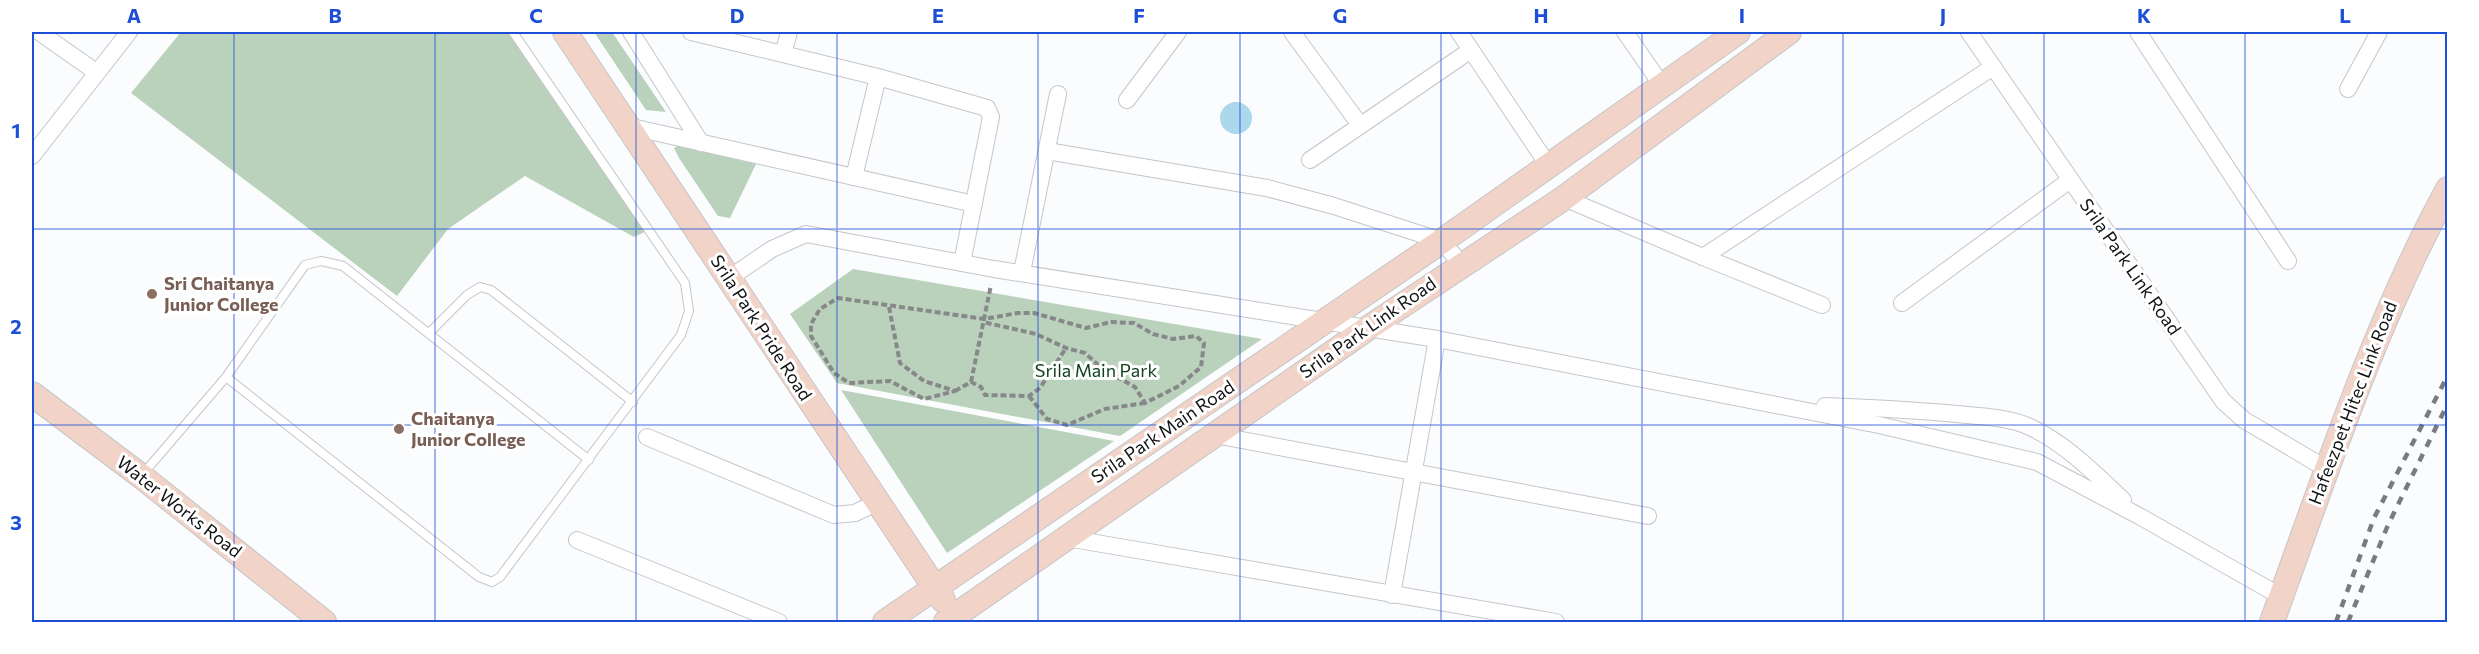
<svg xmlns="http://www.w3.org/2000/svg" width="2479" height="654" font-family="Commissioner,sans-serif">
<rect width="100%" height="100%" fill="#fafcfe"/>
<!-- green -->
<g fill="#bad2bc">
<polygon points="181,32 518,32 653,228 634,237 525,176 448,229 397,296 131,93"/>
<polygon points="594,32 612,32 666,112 646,110"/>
<polygon points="678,146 756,164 730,218 718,216 679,158 674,148"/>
<polygon points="853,269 1262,339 1120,436 837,383 790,314"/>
<polygon points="841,390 1114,441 947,553"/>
</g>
<!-- water -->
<circle fill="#acd8eb" cx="1236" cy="118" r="16"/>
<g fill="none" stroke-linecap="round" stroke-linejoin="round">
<!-- lane casing -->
<g stroke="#c4c6c9" stroke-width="10">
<g id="lane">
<polyline points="429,333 467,295 480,287 491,290 633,402"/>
<polyline points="226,377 479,577 492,582 500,577 681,335 689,311 685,283 513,32"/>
<polyline points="143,474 226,377 305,265 321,261 343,266 589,460"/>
</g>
</g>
<!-- street casing -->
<g stroke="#c4c6c9" stroke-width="18">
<g id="street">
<polyline points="39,32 96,72"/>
<polyline points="631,32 701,143"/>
<polyline points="691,32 878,77 987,108 991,117 962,263"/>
<polyline points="1292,32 1360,125"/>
<polyline points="1459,32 1548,165"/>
<polyline points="1625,32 1661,84"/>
<polyline points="1969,32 2223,401 2244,420 2325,468"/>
<polyline points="2138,32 2288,261"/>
<polyline points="783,54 789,32"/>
<polyline points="2348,89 2379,32"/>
<polyline points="1127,100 1178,32"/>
<polyline points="627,126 974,204"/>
<polyline points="1047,151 1267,188 1334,206 1442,241 1461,264"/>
<polyline points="32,156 129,32"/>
<polyline points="1310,160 1471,50"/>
<polyline points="854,177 878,77"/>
<polyline points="1564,198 1703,257"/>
<polyline points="1022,272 1058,94"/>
<polyline points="728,279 772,249 806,234 994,269 1437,339 1879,425 2037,462 2141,517 2282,597"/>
<polyline points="1902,303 2070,180"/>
<polyline points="1822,305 1703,257 1993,67"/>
<path d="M1825,406C1873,408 1920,410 1967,415C1987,417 2011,418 2030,427C2066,444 2094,473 2123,500"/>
<polyline points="1215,435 1648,516"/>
<polyline points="647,437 834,515 855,513 876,503"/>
<polyline points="1067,538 1556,622"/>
<polyline points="577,540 779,622"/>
<polyline points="1392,595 1437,339"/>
</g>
</g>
<!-- secondary casing -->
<g stroke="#c4c6c9" stroke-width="26">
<g id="secondary">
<polyline points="565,32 943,600"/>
<polyline points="32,394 141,476 324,622"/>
<polyline points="885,622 1442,241 1738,32"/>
<polyline points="946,622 1368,328 1564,198 1789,32"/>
<path d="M2272,622C2325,476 2373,327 2448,189"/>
</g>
</g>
<!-- path -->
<g stroke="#87888a" stroke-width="4" stroke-dasharray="6 3" stroke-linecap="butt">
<polyline points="889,307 900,363 924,381 955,391 924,399 890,381 849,383 834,373 811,336 811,324 820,309 838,298 984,319 1018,313 1034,313 1086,328 1111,322 1134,323 1153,334 1173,339 1196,336 1204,343 1201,367 1179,386 1145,403 1135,387 1104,370 1085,353 1066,348 1036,334 983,322"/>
<polyline points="971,382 991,285"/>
<polyline points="955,391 971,382 981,387 985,395 1029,396 1040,388 1066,348"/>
<polyline points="1029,396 1047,419 1067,425 1105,409 1145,403"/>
</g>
<!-- lane -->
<use href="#lane" stroke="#fff" stroke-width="8"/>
<!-- street -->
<use href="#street" stroke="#fff" stroke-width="16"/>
<!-- secondary -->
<use href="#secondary" stroke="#f2d3c8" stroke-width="24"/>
<!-- rail -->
<g stroke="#797b7c" stroke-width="4.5" stroke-dasharray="8 8" stroke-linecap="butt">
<polyline points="2336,622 2374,518 2448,375"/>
<polyline points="2348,622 2388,525 2448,403"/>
</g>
</g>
<!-- grid -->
<path fill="none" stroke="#1d4ed8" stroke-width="1.5" stroke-opacity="0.55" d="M234,32V622M435,32V622M636,32V622M837,32V622M1038,32V622M1240,32V622M1441,32V622M1642,32V622M1843,32V622M2044,32V622M2245,32V622M32,229H2448M32,425H2448"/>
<!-- markers -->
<g fill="#8d6e63" stroke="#fff" stroke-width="2">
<circle cx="152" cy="294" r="6"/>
<circle cx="399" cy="429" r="6"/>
</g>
<g text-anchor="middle" stroke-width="6" stroke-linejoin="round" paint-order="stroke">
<!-- street labels -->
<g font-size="18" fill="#111213" stroke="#fff">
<text transform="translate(2130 267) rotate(55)" y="6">Srila Park Link Road</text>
<text transform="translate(761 328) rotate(57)" y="6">Srila Park Pride Road</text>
<text transform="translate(1368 328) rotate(-35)" y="6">Srila Park Link Road</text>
<text transform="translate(2353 403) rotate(-69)" y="6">Hafeezpet Hitec Link Road</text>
<text transform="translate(1163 432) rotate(-34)" y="6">Srila Park Main Road</text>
<text transform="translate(179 507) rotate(38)" y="6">Water Works Road</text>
</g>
<!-- education labels -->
<g font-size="18" font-weight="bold" fill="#785e54" stroke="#fff" text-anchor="start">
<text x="164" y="290">Sri Chaitanya<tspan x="164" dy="21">Junior College</tspan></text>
<text x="411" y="425">Chaitanya<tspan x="411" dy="21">Junior College</tspan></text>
</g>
<!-- park labels -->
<g font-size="18" fill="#0d3e19" stroke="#fff">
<text x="1096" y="377">Srila Main Park</text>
</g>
</g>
<!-- border -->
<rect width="2479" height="654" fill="none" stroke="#ffffff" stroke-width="66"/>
<rect x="33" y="33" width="2413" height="588" fill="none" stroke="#1d4ed8" stroke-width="2"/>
<g font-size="20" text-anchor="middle" font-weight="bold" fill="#1d4ed8">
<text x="134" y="23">A</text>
<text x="335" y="23">B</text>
<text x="536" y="23">C</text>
<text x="737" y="23">D</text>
<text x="938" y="23">E</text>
<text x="1139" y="23">F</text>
<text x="1340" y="23">G</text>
<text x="1541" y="23">H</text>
<text x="1742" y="23">I</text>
<text x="1943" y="23">J</text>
<text x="2144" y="23">K</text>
<text x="2345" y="23">L</text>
<text x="16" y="138">1</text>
<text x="16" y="334">2</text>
<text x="16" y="530">3</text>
</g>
</svg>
